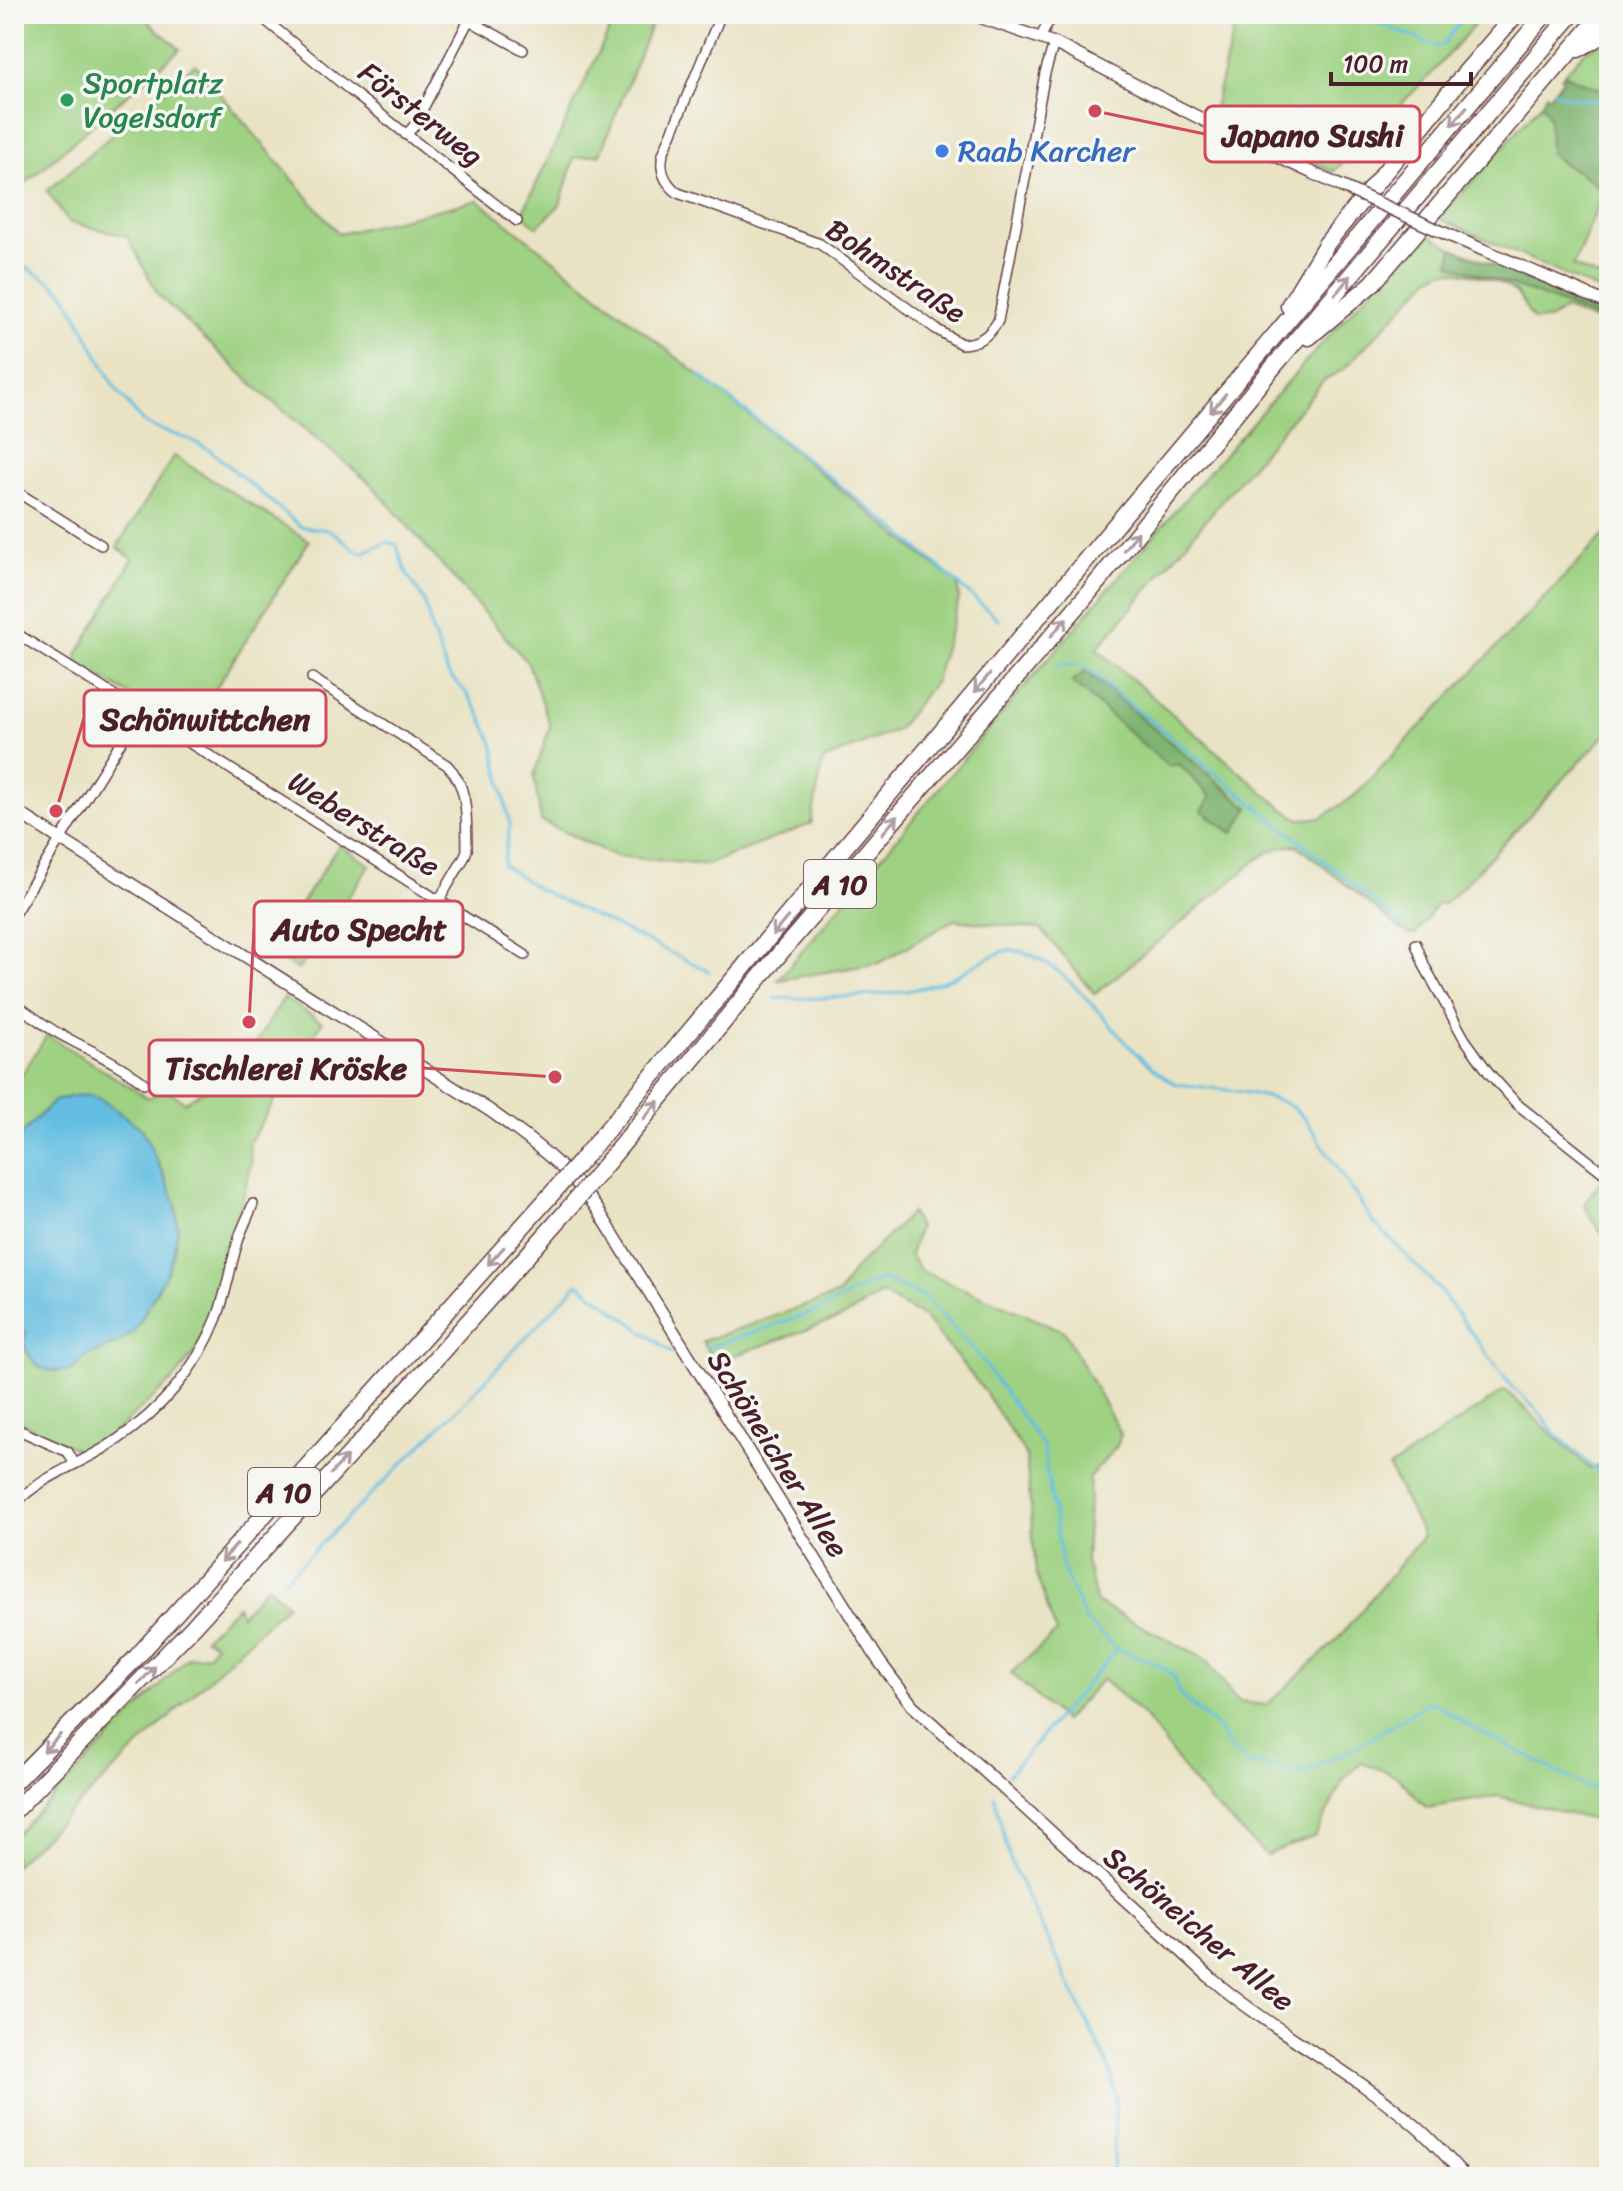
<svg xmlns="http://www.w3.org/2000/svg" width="1623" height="2191" font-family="Sriracha,sans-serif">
<rect width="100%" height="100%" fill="#f6f6f2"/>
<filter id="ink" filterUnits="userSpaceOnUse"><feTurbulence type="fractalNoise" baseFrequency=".0125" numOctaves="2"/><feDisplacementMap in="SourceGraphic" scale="16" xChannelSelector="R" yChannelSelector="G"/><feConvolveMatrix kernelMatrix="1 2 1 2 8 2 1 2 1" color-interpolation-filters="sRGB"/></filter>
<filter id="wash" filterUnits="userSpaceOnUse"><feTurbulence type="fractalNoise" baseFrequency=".006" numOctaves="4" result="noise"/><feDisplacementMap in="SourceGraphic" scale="32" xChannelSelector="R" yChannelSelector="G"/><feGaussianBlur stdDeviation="1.8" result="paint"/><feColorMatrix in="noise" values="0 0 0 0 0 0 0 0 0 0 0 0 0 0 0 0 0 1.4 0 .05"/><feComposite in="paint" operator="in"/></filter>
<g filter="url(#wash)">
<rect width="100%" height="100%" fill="#e9e3c4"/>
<!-- green -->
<g fill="#9ed182" stroke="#747856" stroke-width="2" fill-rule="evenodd">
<polygon points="14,14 139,14 180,49 14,193"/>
<polygon points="617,14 634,14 652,23 600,154 574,158 560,205 537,227 522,214"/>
<polygon points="1238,14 1484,14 1430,75 1333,172 1213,112"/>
<polygon points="1609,36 1609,92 1576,80 1564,74 1582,54"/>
<polygon points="195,64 339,234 478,200 699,375 958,584 959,600 935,681 897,730 823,760 811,824 706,865 615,856 541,821 534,776 550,726 528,663 371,484 261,392 159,296 127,236 69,222 47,191"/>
<path d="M1542,103C1552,119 1555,144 1560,162L1589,178L1599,189L1604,191L1573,266L1609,282V295L1436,217L1461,194Z"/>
<path d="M1425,232L1453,248L1450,263L1534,293L1609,322V326L1565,309L1549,320H1534C1527,312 1524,302 1517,294C1507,282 1462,270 1447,271C1440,271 1436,275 1430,278L1344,369L1323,381L1097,649L1282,808L1300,819L1321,818L1354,796L1609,530V731L1462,887L1444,904L1438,903L1416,934H1409L1401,929L1297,845C1279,848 1274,847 1258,859L1095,994L1041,929L954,920L879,963L778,980C948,777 1118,574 1294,375C1336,327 1381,280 1425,232ZM1179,764L1249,807L1233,833L1203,811L1211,797Z"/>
<polygon points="174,456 309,541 188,732 79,663 77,655 133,559 117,547"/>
<polygon points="339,845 370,865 298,970 270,952"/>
<polygon points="284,998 322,1022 249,1143 251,1163 225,1274 196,1350 176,1377 95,1450 81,1452 14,1419 14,1087 47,1035 148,1098 164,1088 185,1102 240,1068"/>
<polygon points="1601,1180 1609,1188 1609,1240 1602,1235 1584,1204"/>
<polygon points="911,1213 919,1227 910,1255 921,1271 1064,1331 1121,1434 1117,1446 1090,1477 1086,1561 1097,1603 1205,1659 1238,1702 1267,1705 1337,1640 1423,1536 1389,1468 1505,1390 1590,1469 1609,1461 1609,1824 1498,1796 1427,1808 1397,1776 1362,1762 1345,1777 1315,1836 1266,1855 1209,1801 1191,1779 1144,1716 1102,1679 1064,1721 1011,1673 1056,1633 1036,1573 1026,1455 983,1389 924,1317 882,1294 843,1317 713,1363 702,1341 839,1294 852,1272"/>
<polygon points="267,1586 287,1604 14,1866 14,1837 188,1657 207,1655 215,1644 204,1638 237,1606 241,1615"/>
</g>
<!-- forest -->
<g fill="#7eb370" stroke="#64694e" stroke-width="2">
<path d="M1564,74L1576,80L1609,92V193C1599,189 1595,182 1586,177C1574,168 1561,164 1550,153L1549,116L1542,103L1546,94L1549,96L1563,80L1561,77Z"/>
<polygon points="1453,248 1609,313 1609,322 1534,293 1450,264"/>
<polygon points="1085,671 1249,808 1233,833 1202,811 1211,797 1179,764 1168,766 1072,682"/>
</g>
<!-- water -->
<path fill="#64bee1" stroke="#576e86" stroke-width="2" d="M88,1095L102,1100L142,1129L165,1178L176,1205L178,1230L173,1254L168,1270L134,1332L115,1344L84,1357L72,1370C45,1374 33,1369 23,1343L27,1333L14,1323V1142L54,1101L74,1096Z"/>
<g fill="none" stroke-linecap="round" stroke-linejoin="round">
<!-- stream -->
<g stroke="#64bee1" stroke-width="3">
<polyline points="1362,14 1373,21 1436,46 1444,44 1462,19 1465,18 1475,24"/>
<path d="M1554,91C1570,102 1592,94 1609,107"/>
<path d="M14,260L52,283L66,295L115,388L142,421L152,427L191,440L210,450L300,526C311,530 324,526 334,533C345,539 349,549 362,553L388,542L396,544L407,574L424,600L432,631L448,674L464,690L479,712L493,743L510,825L503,865L538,889L709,971"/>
<polyline points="699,375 898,531 998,619"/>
<polyline points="1056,666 1072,664 1083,666 1403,925"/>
<path d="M775,998C792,999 807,998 824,998C866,996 912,995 951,978C965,972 993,953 1006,951C1015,949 1028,953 1036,957C1090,985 1122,1055 1176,1084C1208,1088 1266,1091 1292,1107C1297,1111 1302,1116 1306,1120L1373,1222L1438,1288L1512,1387L1538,1411L1555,1433L1597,1471L1609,1478"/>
<polyline points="706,1348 817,1311 881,1279 925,1297 976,1352 1043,1446 1063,1569 1086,1621 1117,1649 1160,1665 1175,1678 1179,1694 1217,1727 1232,1750 1249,1763 1303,1773 1358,1746 1431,1701 1468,1725 1586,1787 1609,1795"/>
<polyline points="285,1579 458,1409 578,1283 672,1353"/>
<polyline points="1008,1775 1117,1649"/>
<polyline points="994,1796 1011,1863 1109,2067 1116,2097 1113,2177"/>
</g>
</g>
</g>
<g filter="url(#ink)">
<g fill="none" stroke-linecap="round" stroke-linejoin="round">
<!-- minor casing -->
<g stroke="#623c42" stroke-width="12">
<g id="minor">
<polyline points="258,14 351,91 517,221"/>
<path d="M721,14L663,154C659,171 665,183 678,193L820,244L936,329L961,344C978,344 989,336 998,321L1045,73L1054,43"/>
<polyline points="469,20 523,50"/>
<polyline points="1041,37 1052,14"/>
<polyline points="406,135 414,126 472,14"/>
<polyline points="14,490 101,545"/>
<polyline points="14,632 525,955"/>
<path d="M312,678L447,765C470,788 466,820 467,850L464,858L439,900"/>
<polyline points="14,914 140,711"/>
<polyline points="1416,944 1425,967 1464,1038 1489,1073 1517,1104 1609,1177"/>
<path d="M14,1003C31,1015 48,1029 67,1038C93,1052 120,1064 144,1083"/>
<polyline points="14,1428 68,1452 74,1463"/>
<path d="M14,1505C43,1474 83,1464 117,1440C160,1411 197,1368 216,1320C227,1293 230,1265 239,1238C243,1226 249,1215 253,1204"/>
</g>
</g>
<!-- tertiary casing -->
<g stroke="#623c42" stroke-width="14">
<g id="tertiary">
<polyline points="971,14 1054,43 1248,143 1336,184"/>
<polyline points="1451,236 1609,304"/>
<path d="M14,810L489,1110C530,1139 570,1169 598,1210L879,1661L912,1705L1213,1980C1277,2034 1354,2072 1418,2128C1435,2143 1450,2160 1465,2177"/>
</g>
</g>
<!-- motorway casing -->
<g stroke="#623c42" stroke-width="19">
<g id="motorway">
<polyline points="1578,49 1609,31"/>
<polyline points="1289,306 1327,243 1466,72 1516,14"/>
<polyline points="1309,337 1373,283 1602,14"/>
<polyline points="585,1156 1545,14"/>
<polyline points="601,1170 781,952 1082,601 1274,366 1572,14"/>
<polyline points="14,1782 133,1661 548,1198"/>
<polyline points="14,1811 193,1627 371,1431 565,1213"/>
</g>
</g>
<!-- minor -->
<use href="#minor" stroke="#fff" stroke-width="9"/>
<!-- tertiary -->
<use href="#tertiary" stroke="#fff" stroke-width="11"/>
<!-- motorway -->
<use href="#motorway" stroke="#fff" stroke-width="16"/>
<!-- tertiary-bridge casing -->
<g stroke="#623c42" stroke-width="14" stroke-linecap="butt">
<polyline id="tertiary-bridge" points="1336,184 1451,236"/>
</g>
<!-- motorway-bridge casing -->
<g stroke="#623c42" stroke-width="19" stroke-linecap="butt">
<g id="motorway-bridge">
<polyline points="548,1198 585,1156"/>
<polyline points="565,1213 601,1170"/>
</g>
</g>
<!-- tertiary-bridge -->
<use href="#tertiary-bridge" stroke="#fff" stroke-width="11"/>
<!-- motorway-bridge -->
<use href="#motorway-bridge" stroke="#fff" stroke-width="16"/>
</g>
<!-- one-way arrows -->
<defs><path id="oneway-shaft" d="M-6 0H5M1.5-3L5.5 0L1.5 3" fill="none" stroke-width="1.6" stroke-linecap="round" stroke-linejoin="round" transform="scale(2)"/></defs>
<g stroke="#ae9aa0">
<use href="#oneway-shaft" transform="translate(1459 116) rotate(130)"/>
<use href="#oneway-shaft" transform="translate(1343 285) rotate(-50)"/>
<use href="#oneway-shaft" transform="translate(1218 403) rotate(130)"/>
<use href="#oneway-shaft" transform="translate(1131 541) rotate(-51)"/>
<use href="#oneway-shaft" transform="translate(1059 627) rotate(-49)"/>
<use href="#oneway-shaft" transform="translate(982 683) rotate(130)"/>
<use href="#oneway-shaft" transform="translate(890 825) rotate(-49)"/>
<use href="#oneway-shaft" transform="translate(780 926) rotate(130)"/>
<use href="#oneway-shaft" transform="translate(651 1110) rotate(-50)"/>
<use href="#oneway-shaft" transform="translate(496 1256) rotate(132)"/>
<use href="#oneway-shaft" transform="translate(339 1465) rotate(-47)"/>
<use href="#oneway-shaft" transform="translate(229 1553) rotate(132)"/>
<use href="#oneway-shaft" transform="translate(147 1675) rotate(-46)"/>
<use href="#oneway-shaft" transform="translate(52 1743) rotate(134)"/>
</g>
</g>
<!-- markers -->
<circle fill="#2e9e5b" stroke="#f6f6f2" stroke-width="3" cx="67" cy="100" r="8"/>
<circle fill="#3f7fe0" stroke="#f6f6f2" stroke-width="3" cx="942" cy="151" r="8"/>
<g text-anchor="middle" stroke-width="7" stroke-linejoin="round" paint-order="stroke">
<!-- shield labels -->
<g fill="#f6f6f2" stroke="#7e6067" stroke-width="2">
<rect x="804" y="860" width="72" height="48" rx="6"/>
<rect x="248" y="1468" width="72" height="48" rx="6"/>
</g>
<g font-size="28" font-weight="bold" fill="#4a1f2b">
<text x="840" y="894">A 10</text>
<text x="284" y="1502">A 10</text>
</g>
<!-- leisure labels -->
<g font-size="30" fill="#27864d" stroke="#f6f6f2" text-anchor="start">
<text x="83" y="93">Sportplatz<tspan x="83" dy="34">Vogelsdorf</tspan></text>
</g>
<!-- street labels -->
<g font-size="30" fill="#4a1f2b" stroke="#f6f6f2">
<text transform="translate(421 114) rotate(38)" y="10">Försterweg</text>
<text transform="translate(896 271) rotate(34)" y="10">Bohmstraße</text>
<text transform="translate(364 824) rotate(32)" y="10">Weberstraße</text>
<text transform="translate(778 1454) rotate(58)" y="10">Schöneicher Allee</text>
<text transform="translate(1199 1929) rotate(40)" y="10">Schöneicher Allee</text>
</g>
<!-- shop labels -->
<g font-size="30" fill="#366cbe" stroke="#f6f6f2" text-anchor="start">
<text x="958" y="161">Raab Karcher</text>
</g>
</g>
<!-- callouts -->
<path fill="none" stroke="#d1495b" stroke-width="3" d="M1095 111L1205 134M56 811L84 718M249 1022L254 929M555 1077L423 1068"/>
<g fill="#d1495b" stroke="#f6f6f2" stroke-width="3">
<circle cx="1095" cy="111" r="8"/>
<circle cx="56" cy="811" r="8"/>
<circle cx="249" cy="1022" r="8"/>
<circle cx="555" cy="1077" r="8"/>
</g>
<g fill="#f6f6f2" stroke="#d1495b" stroke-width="3">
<rect x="1205" y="106" width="215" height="56" rx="8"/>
<rect x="84" y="690" width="242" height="56" rx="8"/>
<rect x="254" y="901" width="209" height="56" rx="8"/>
<rect x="149" y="1040" width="274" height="56" rx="8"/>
</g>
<g font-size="32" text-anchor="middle" font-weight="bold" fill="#4a1f2b">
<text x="1313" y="146">Japano Sushi</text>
<text x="205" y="730">Schönwittchen</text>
<text x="359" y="940">Auto Specht</text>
<text x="286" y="1079">Tischlerei Kröske</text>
</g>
<!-- margin -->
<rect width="1623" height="2191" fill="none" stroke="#f6f6f2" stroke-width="48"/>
<!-- scale -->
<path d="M1331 72v12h140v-12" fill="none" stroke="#4a1f2b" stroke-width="4"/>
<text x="1343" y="72" font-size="24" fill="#4a1f2b" stroke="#f6f6f2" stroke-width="6" paint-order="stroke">100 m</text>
</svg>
